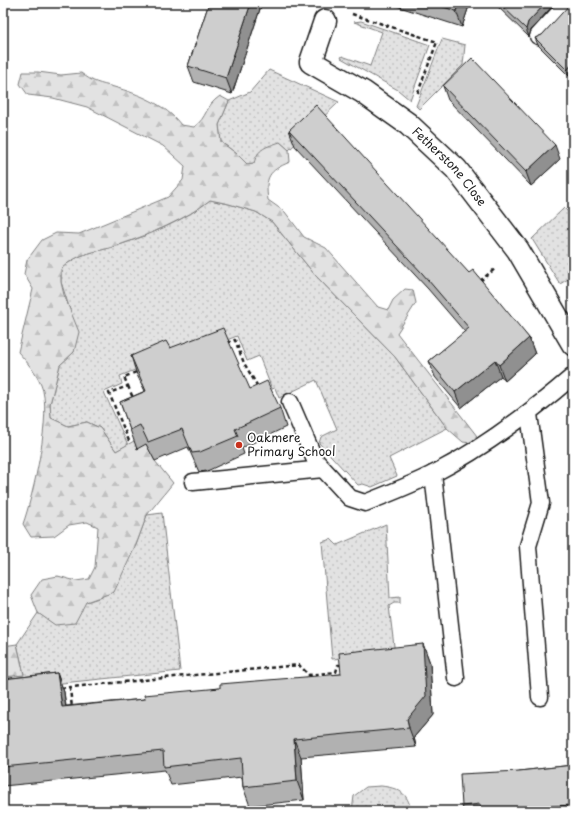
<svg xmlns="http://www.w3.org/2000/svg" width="576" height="814" font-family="'Playpen Sans',sans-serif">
<defs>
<pattern id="grass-dots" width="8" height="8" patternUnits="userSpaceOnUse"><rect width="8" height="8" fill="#e2e2e2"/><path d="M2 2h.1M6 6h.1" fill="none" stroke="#c1c1c1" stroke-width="1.8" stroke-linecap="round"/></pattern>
<pattern id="forest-firs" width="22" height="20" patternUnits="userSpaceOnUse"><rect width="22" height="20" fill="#e2e2e2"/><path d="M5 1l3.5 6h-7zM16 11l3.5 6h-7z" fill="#c1c1c1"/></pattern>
</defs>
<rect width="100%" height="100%" fill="#fff"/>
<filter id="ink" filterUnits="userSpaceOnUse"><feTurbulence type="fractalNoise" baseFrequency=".025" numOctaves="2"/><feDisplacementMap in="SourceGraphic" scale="8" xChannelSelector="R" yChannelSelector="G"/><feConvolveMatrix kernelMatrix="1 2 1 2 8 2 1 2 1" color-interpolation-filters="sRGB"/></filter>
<g filter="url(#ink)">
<!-- grass -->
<g fill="url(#grass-dots)" stroke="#7f7f7f">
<polygon points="361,21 430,45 410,100 398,90 341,58 342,56 370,66 382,32 354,22"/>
<polygon points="442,39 465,45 463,65 419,109 416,106"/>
<polygon points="269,70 339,102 289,150 280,142 254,163 247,164 237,154 221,142 219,125 229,101 250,92"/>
<path d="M210,200L229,204L256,212L272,222L315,275L395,357L447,428L389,458L397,476L372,487L363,484L358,485L319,443L321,437L337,429L316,380L279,398L275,388L272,389L259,356L247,361L237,336L181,358L177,353L120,376L122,384L104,392L128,445L116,451L100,428L87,422L68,426L51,418L50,404L60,365L74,352L71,313L61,282V269C80,251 96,253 119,245C148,236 187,219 210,200Z"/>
<polygon points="564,208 573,217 573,276 560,284 532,239"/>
<polygon points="162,513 180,671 3,689 3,677 24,674 17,644 38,613 55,624 86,602 102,597 136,545 147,515"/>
<polygon points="386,524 390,598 400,597 400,603 394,603 389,606 395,654 332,659 322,542 331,539 337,545"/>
<path d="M381,786C398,788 408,792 411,811H352L354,796L366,787Z"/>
</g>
<!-- forest -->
<g fill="url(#forest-firs)" stroke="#7f7f7f">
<path d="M23,72H38L61,75L81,73C94,83 99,83 114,87C139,94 165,104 181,125L194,127C208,117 204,107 220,96L229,101L219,125L221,142L237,154L247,164L254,163C258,148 266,147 280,142L289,150L290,162C268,171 265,177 268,200L285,212L304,237L326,248L378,307L388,310L393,300L405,289L413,290L416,303L397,333L477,436L470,443L463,442L447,428L395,357L315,275L272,222L256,212L229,204L210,200C187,219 148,235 119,245C96,253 80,251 61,269V282L64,295L79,332L74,352L60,365L50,404L51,418L68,426L87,422L100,428L116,451L134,441L146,444L155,461L173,483L147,515L136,545L114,592L86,602L75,623L55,625L38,613L31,595L42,579L58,576L76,581L89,579L95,567L98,527L87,522L69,525L54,536L31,537L23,524C33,496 53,411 41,385C36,373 27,362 18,352L33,289L24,274L27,260L42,240L56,233L79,234L168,197L183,180L185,166L163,146L87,107L53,98L28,95L20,84Z"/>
<polygon points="17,644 24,675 3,677 3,646"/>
</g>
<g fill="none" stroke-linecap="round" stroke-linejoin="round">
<!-- lane casing -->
<g stroke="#1c1c1c" stroke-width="19">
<g id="lane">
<polyline points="538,36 568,3"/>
<path d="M290,402L315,460L350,498L365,503C388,494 411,485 433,474C484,448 530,413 573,376"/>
<polyline points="529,414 541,503 528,546 540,697"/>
<polyline points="433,474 456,678"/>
<polyline points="193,482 323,469"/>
</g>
</g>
<!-- street casing -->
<g stroke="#1c1c1c" stroke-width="25">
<g id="street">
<path id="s1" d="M325,21L311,62L363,92L408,124L456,169L518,250L573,344"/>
</g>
</g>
<!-- path -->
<g stroke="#1c1c1c" stroke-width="2.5" stroke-dasharray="4 3" stroke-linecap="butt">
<polyline points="352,14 437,42 417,95"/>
<polyline points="480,281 496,268"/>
<polyline points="227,343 235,340 244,363 258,387"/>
<polyline points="128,386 133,398"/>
<polyline points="129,441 109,393 128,386 124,377 139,371"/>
<polyline points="70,687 72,709"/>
<polyline points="61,688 299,665 309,675 336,672 338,665 343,665"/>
</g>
<!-- lane -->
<use href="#lane" stroke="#fff" stroke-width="16"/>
<!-- street -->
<use href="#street" stroke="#fff" stroke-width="22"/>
</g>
<!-- wall -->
<g fill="#b1b1b1" stroke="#1c1c1c">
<polygon points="209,3 262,3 232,94 194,82 188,66"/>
<polygon points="387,3 470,3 462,27"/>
<polygon points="494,3 555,3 531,30 529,37"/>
<polygon points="573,3 573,74 570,77 538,45 535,38 542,35"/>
<polygon points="443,86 560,159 531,186 448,100"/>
<polygon points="289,130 469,273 529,338 535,354 505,381 501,376 461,408 435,377 429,361 465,332 428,289 295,146"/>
<polygon points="170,348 250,389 280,408 286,427 242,448 244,454 207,471 199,472 188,447 155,461 146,444 137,449 120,402 145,391 137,375 131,356"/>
<polygon points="423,644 430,663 433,715 414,737 416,747 301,757 304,800 250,806 243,787 242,777 171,785 165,770 3,786 3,679 57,673 64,692 66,706 145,699 220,688 341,674"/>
<polygon points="573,765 573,811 464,811 462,806 519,771"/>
</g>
<!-- shaded-wall -->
<g fill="#909090" stroke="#1c1c1c">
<polygon points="251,3 262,3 232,94 226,78"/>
<polygon points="459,3 470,3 462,27 456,11"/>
<polygon points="546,3 555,3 531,30 529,37 526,29 528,22"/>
<polygon points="573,63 573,74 570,77 567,70"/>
<polygon points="555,145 560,159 531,186 526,172"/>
<polygon points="529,338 535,354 505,381 499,365"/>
<polygon points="495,360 501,376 461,408 455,392"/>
<polygon points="423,644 430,663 433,715 414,737 416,747 409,728 407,719"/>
<polygon points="57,673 64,692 68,726 62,707"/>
<polygon points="294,739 301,757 304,800 297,781"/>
</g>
<!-- building -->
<g fill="#cecece" stroke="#1c1c1c">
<polygon points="209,3 251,3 226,78 188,66"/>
<polygon points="431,3 459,3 456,11"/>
<polygon points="499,3 546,3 528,22 526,29"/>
<polygon points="571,3 573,3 573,63 567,70 535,38 542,35"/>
<polygon points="472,58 555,145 526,172 443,86"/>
<polygon points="316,105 469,273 473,270 529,338 499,365 495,360 455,392 429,361 469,328 422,273 289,130"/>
<polygon points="223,328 250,389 267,381 280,408 235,429 238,436 200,452 192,453 182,429 148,442 140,425 130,430 120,402 146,391 131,356 166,341 170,348"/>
<polygon points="423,644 426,696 407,719 409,728 294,739 297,781 243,787 241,758 164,767 163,751 3,767 3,679 57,673 62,707 145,699 144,695 220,688 220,684 341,674 339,653"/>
<polygon points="573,765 573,805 517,808 517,811 481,811 480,804 462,806 460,774 519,771"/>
</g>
</g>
<!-- markers -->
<circle fill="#c8321e" stroke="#fff" stroke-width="1.5" cx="239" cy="445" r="4"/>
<g text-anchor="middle" stroke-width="3.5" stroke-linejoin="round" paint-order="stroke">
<!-- street labels -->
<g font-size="12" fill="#1c1c1c" stroke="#fff">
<text dy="4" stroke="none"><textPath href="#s1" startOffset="218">Fetherstone Close</textPath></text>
</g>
<!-- poi labels -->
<g font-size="12" fill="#1c1c1c" stroke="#fff" text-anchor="start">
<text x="247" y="442">Oakmere<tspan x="247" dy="14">Primary School</tspan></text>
</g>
</g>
<!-- margin -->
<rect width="576" height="814" fill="none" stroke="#fff" stroke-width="16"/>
<rect x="8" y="8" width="560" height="798" fill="none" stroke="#1c1c1c" stroke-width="1.5" filter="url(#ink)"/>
</svg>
